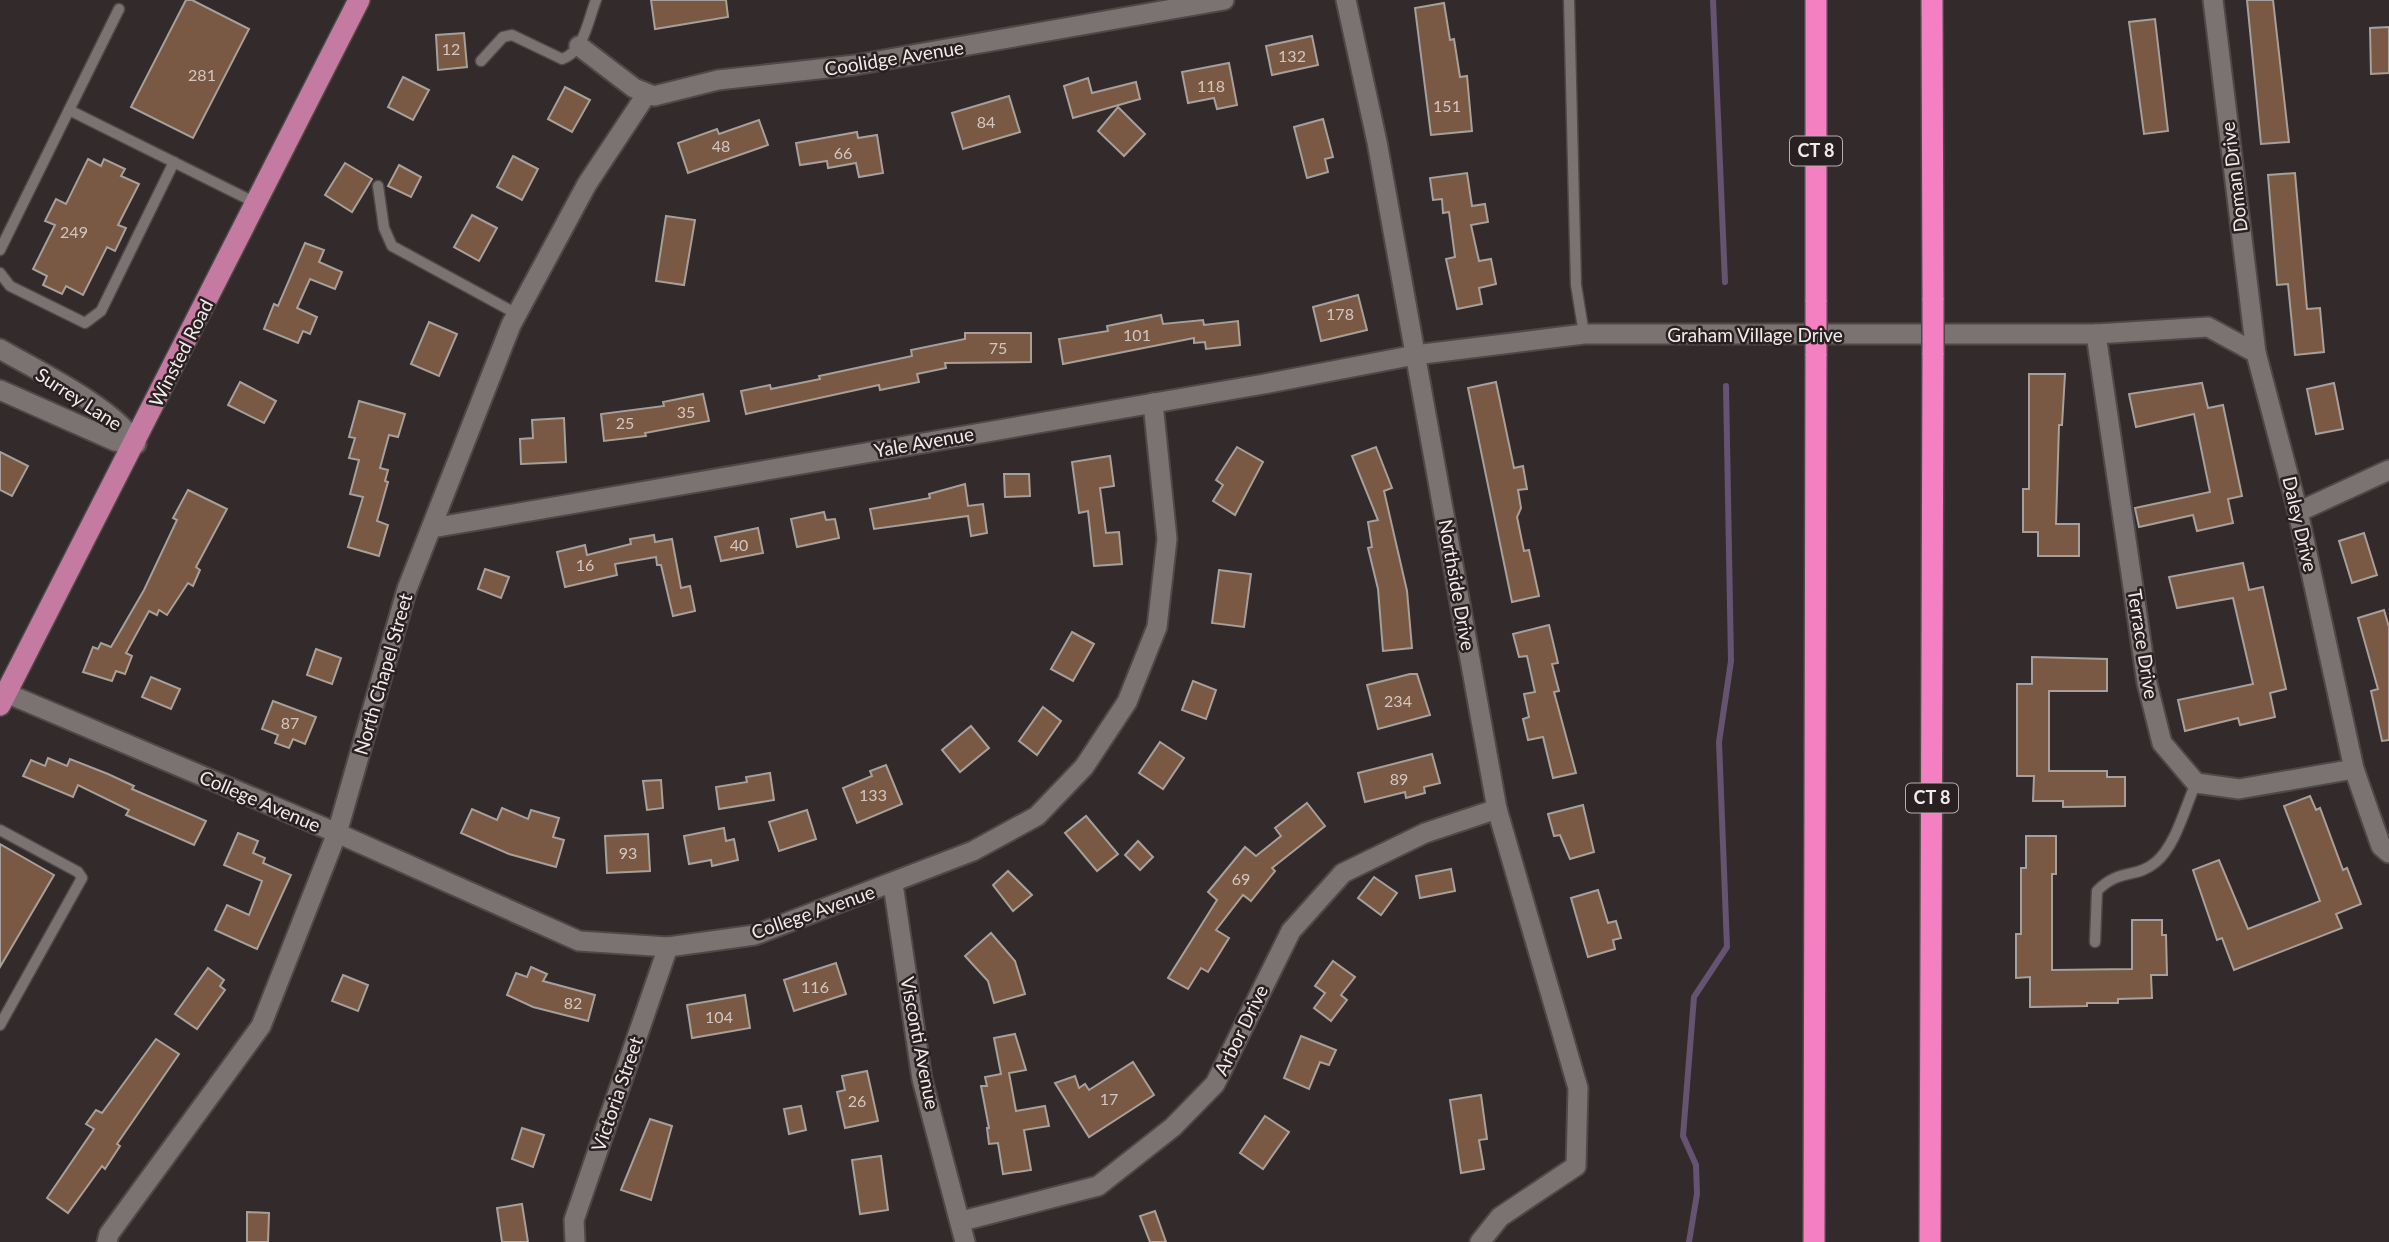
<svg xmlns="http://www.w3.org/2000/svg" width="2389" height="1242" font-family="Lato,sans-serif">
<rect width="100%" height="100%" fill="#332b2b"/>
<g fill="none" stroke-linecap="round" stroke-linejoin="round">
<!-- stream -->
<g stroke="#655371" stroke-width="6">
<polyline points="1713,0 1725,282"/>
<polyline points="1689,1242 1697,1194 1696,1165 1683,1136 1694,997 1727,947 1719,742 1731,661 1726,386"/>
</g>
</g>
<!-- building -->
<g fill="#795943" stroke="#a79f9a" stroke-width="2">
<polygon points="186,0 192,0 249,29 193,138 131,107"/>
<polygon points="651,0 726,0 728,17 655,29"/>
<polygon points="2247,0 2273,0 2289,142 2261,144"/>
<polygon points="1444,3 1450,40 1454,39 1460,77 1467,76 1472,131 1431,135 1415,8"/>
<polygon points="2155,19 2168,131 2144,134 2129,22"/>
<polygon points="2389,27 2389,73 2371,74 2370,28"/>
<polygon points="464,33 467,67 438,70 436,35"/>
<polygon points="1312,36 1318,65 1272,75 1266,46"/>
<polygon points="1229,63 1237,105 1217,109 1214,98 1188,103 1182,72"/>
<polygon points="403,77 429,90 413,120 388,107"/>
<polygon points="1088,78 1092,93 1136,82 1140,99 1073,118 1064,86"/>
<polygon points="565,87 590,100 572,132 548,119"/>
<polygon points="1009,96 1020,132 963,149 952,113"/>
<polygon points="1118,107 1145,134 1124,156 1098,131"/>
<polygon points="1323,119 1333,157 1325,159 1328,172 1307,178 1294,127"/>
<polygon points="759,120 768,145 688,173 678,143 717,129 719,134"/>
<polygon points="857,132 858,138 877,135 883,173 859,177 856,163 828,168 827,161 800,165 796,143"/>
<polygon points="513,156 538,169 522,200 497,187"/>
<polygon points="88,159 101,166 104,159 125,169 121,176 139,184 118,225 126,228 115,251 107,247 83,295 66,286 62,294 43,285 47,276 33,269 55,225 45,221 56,199 66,204"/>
<polygon points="345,163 372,179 352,212 325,195"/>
<polygon points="399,165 421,177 411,197 388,186"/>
<polygon points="1467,173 1472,206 1485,204 1488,222 1471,225 1479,261 1491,259 1496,284 1479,288 1482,304 1457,309 1446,259 1455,257 1449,212 1443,213 1442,199 1433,200 1430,178"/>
<polygon points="2295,173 2307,309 2320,308 2324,352 2295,355 2288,284 2277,285 2268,175"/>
<polygon points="472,215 497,228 479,261 454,247"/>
<polygon points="666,216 695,220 684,285 656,281"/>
<polygon points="305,243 324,250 319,262 342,272 335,289 310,279 297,308 317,317 310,334 303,331 298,343 264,329 274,304 278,306"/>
<polygon points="1358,295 1367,330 1321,341 1313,307"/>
<polygon points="1161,315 1163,324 1203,320 1204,325 1238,321 1240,345 1206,349 1205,342 1194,343 1194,338 1063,364 1059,339 1108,331 1107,326"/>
<polygon points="429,322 457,334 439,376 411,364"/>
<polygon points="965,333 1031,333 1031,362 945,363 946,368 917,374 919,382 880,390 879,385 746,414 741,391 770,385 771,389 820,379 819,376 912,356 911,350 965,339"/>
<polygon points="2029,374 2065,374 2062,425 2059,425 2056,524 2079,524 2079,556 2038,556 2038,532 2023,532 2023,489 2029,489"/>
<polygon points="240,382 276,401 264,423 228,405"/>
<polygon points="1496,382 1514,468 1523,466 1527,489 1518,490 1521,508 1517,517 1524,551 1529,550 1539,596 1512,602 1468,388"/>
<polygon points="2202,383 2208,408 2223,405 2242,496 2228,499 2233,523 2197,531 2193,515 2139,527 2135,508 2210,492 2194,414 2136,427 2129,394"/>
<polygon points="2334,383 2343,429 2316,434 2307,389"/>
<polygon points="703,394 709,421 645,433 646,436 604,441 601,414 664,406 663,402"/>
<polygon points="359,401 405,414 398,437 389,435 380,468 388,470 385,481 388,482 377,521 388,525 379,556 348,547 363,497 350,494 359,460 349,458 355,438 349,437"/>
<polygon points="564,418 566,462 521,464 520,439 533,438 532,420"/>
<polygon points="1237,447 1263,462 1235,515 1213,501 1223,485 1216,480"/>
<polygon points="1376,447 1392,488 1384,491 1407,591 1412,648 1383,651 1378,589 1368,548 1372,547 1368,522 1378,520 1352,456"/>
<polygon points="0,452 28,466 12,496 0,490"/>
<polygon points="1110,456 1114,486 1100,488 1106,533 1119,532 1122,564 1094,566 1088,511 1079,513 1072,462"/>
<polygon points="1004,474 1029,474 1030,496 1005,497"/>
<polygon points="965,484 968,506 983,504 987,533 971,536 968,516 874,529 870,509 930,498 929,494"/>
<polygon points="188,490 227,509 196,567 200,570 193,586 188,583 167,615 159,610 157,615 149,611 126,653 132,656 125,674 116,671 112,681 83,672 93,647 98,649 101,643 111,647 144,590 177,520 173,518"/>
<polygon points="824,512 826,520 835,519 839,538 797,547 791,519"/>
<polygon points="758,528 763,553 721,561 715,537"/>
<polygon points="2364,533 2377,575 2352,583 2339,541"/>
<polygon points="654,535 655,542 672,539 681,588 690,586 695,611 673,616 661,565 657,565 656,557 615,564 617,575 565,587 557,552 585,545 587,555 631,544 630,539"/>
<polygon points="2243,563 2249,590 2263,587 2286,689 2270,693 2275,717 2240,725 2238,718 2185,731 2178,700 2253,684 2233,598 2177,608 2169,577"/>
<polygon points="485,569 509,577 501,598 478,589"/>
<polygon points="1219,570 1251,574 1244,627 1212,623"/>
<polygon points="2384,610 2389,627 2389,740 2382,741 2371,691 2378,689 2358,618"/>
<polygon points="1549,625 1558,663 1552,664 1559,691 1554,692 1576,773 1553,778 1543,737 1528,740 1523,719 1529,717 1524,694 1535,692 1527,656 1519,657 1513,634"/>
<polygon points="1072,632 1094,644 1073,681 1051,669"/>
<polygon points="316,649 341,658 332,684 307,675"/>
<polygon points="2032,657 2107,659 2107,691 2049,691 2049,771 2107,771 2107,777 2125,777 2125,806 2063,807 2063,801 2033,801 2034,776 2017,776 2017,684 2032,684"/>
<polygon points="1410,674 1417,674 1430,715 1378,729 1367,685"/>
<polygon points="151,677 180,689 171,709 142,697"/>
<polygon points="1193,681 1216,690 1206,719 1182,710"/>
<polygon points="273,701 316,717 305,744 293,739 289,748 275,743 278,735 262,729"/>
<polygon points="1043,707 1061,721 1037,755 1019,741"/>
<polygon points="971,726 989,748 960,772 942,750"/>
<polygon points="1160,742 1184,758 1163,789 1139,773"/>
<polygon points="1432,754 1440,783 1424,787 1425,793 1406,798 1405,792 1365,802 1358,773"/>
<polygon points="48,758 67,766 70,759 108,774 134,786 132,789 206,821 194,845 126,815 129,810 78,785 73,797 23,776 31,760 45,766"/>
<polygon points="886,765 902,804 857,823 843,788 872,776 870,771"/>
<polygon points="770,773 774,800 719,809 716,787 747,782 746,777"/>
<polygon points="661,780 663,808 647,810 643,781"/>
<polygon points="2310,796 2316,810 2320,808 2343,870 2347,868 2361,904 2336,914 2342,928 2234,970 2222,938 2217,940 2193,870 2219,860 2248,929 2320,901 2284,806"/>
<polygon points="1307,803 1325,826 1272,868 1275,871 1251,901 1243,895 1216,930 1229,938 1208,972 1201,968 1188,989 1168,978 1217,900 1208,892 1245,847 1256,856 1281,836 1275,828"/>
<polygon points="1583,805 1594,852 1570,859 1560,835 1554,836 1548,814"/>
<polygon points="502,808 528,819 531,810 559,818 553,837 564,840 556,867 509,854 461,833 472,809 497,820"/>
<polygon points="807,810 816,839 779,851 769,822"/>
<polygon points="1086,816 1118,854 1097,871 1065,833"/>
<polygon points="724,828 726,841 734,839 738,860 712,866 711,860 689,864 684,836"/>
<polygon points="238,833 258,841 253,853 265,858 263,863 291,875 257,949 215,930 227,905 249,915 262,881 224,865"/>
<polygon points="648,834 650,871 607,873 605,836"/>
<polygon points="2026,836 2056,836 2056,874 2052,874 2052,970 2132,969 2132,920 2162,920 2162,935 2166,935 2167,975 2151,975 2152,998 2118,999 2118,1003 2087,1003 2087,1006 2030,1007 2030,977 2016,978 2016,934 2021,934 2021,868 2026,868"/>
<polygon points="1138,841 1153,857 1140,870 1125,855"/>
<polygon points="0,844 54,875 0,967"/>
<polygon points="1451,869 1455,891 1420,898 1416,876"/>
<polygon points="1008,871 1032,895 1013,911 993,885"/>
<polygon points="1374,877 1397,893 1381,915 1358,898"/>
<polygon points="1598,890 1608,923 1616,921 1621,938 1613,940 1615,949 1588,957 1571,898"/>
<polygon points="991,933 1015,961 1025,994 994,1003 988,981 965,956"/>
<polygon points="1333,961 1355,977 1341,995 1347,1000 1331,1021 1314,1008 1325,993 1315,986"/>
<polygon points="836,963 846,994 794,1011 784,980"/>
<polygon points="531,967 547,974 543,981 595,995 588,1021 533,1007 507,995 516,973 527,977"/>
<polygon points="208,968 224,980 220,986 225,990 197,1029 175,1014"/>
<polygon points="343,975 368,985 358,1011 332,1001"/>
<polygon points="745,995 750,1028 692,1038 687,1005"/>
<polygon points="1015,1034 1026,1070 1009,1073 1016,1111 1045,1106 1049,1126 1024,1130 1031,1170 1003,1174 998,1143 989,1144 987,1128 989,1128 981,1086 987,1086 985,1077 1001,1074 994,1038"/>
<polygon points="1301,1036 1336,1050 1329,1065 1320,1062 1309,1089 1284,1078"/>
<polygon points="156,1039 179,1054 117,1144 120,1146 105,1169 102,1166 68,1213 47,1198 94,1129 86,1124 96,1110 102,1113"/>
<polygon points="1133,1062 1154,1095 1089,1137 1055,1083 1075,1076 1079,1088 1085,1084 1089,1090"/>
<polygon points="867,1071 878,1121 845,1128 837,1092 845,1090 842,1076"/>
<polygon points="1481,1095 1487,1139 1479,1140 1484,1169 1461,1173 1450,1100"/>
<polygon points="801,1106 806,1130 789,1134 784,1109"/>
<polygon points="1265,1116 1289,1132 1263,1169 1240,1153"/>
<polygon points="650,1119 672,1126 651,1200 621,1190"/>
<polygon points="522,1128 544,1135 533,1167 512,1159"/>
<polygon points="881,1156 888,1210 860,1214 852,1160"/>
<polygon points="522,1204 528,1242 502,1242 497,1208"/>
<polygon points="1155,1211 1166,1242 1150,1242 1140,1216"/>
<polygon points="247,1212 269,1213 268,1242 247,1242"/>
</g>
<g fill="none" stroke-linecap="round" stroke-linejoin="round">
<!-- lane casing -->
<g stroke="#4e4847" stroke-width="13">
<g id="lane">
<polyline points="1569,0 1576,285 1584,334"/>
<polyline points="119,9 69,110 256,203"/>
<path d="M481,61L503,37L512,35L562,59C584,52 588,20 596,0"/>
<polyline points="378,186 384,228 392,246 517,314"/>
<polyline points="0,250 69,110"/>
<polyline points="0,273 10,286 85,323 101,311 174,162"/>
<polyline points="0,830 78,872 82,878 0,1025"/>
<path d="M2095,942L2097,891C2119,868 2136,879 2156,862C2176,845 2185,807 2196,783"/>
</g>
</g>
<!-- street casing -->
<g stroke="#4e4847" stroke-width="23">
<g id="street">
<polyline points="1346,0 1377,142 1497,809 1578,1088 1576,1166 1500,1217 1480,1242"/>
<polyline points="2213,0 2256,353"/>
<polyline points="579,46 634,88 654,96 718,80 855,65 1224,0"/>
<polyline points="2096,334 2147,683 2162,743 2196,783 2239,789 2354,769"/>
<path d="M0,349C36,370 117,409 136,444"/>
<polyline points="0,390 115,441 136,444"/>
<polyline points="2298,512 2389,470"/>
<polyline points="432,528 1264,384 1415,355 1584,334 2096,334 2208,327 2256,353 2298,512 2354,769 2381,846 2389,853"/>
<polyline points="6,693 337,833 579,941 668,947 755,935 973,851 1037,816 1084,767 1127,702 1157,627 1167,539 1153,403"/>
<polyline points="893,884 922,1079 965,1242"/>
<polyline points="962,1221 1098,1186 1173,1127 1215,1084 1291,931 1343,873 1425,833 1497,809"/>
<polyline points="107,1242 109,1234 261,1026 337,833 407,589 511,325 587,184 646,95"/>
<polyline points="575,1242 574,1220 668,947"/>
</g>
</g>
<!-- primary casing -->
<g stroke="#4e4847" stroke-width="24">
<polyline id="primary" points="0,705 359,0"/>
</g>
<!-- highway casing -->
<g stroke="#4e4847" stroke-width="24">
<g id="highway">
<polyline points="1816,0 1816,302"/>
<polyline points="1932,0 1933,300"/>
<polyline points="1814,1242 1816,354"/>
<polyline points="1930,1242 1933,353"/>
</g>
</g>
<!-- lane -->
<use href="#lane" stroke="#7b7272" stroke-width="10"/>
<!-- street -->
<use href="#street" stroke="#7b7272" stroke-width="19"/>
<!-- primary -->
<use href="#primary" stroke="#c47aa1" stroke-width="21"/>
<!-- highway -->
<use href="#highway" stroke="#f47fc1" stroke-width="21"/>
<!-- highway-bridge casing -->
<g stroke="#4e4847" stroke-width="24" stroke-linecap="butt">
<g id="highway-bridge">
<polyline points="1933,300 1933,353"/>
<polyline points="1816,354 1816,302"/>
</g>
</g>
<!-- highway-bridge -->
<use href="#highway-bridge" stroke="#f47fc1" stroke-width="21"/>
</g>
<g text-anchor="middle" stroke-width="5" stroke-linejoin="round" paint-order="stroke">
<!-- number labels -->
<g font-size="16" fill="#d3c6c1">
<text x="451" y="55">12</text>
<text x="1292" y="62">132</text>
<text x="202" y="81">281</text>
<text x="1211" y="92">118</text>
<text x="1447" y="112">151</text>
<text x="986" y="128">84</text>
<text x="721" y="152">48</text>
<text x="843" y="159">66</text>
<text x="74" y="238">249</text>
<text x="1340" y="320">178</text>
<text x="1137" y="341">101</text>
<text x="998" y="354">75</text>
<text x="686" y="418">35</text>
<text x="625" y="429">25</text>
<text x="739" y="551">40</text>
<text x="585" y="571">16</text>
<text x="1398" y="707">234</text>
<text x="290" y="729">87</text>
<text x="1399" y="785">89</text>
<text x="873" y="801">133</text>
<text x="628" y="859">93</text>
<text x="1241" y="885">69</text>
<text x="815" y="993">116</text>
<text x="573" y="1009">82</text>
<text x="719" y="1023">104</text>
<text x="1109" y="1105">17</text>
<text x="857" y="1107">26</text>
</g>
<!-- shield labels -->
<g fill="#292121" stroke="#b5aeae" stroke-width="2">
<rect x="1790" y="136.5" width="52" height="29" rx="5"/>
<rect x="1906" y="783.5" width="52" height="29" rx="5"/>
</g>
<g font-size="18" font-weight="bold" fill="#f1ebeb">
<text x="1816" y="157">CT 8</text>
<text x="1932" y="804">CT 8</text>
</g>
<!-- street labels -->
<g font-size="19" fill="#f1ebeb" stroke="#292121">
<text transform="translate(894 58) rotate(-9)" y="7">Coolidge Avenue</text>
<text transform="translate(2234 177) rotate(-97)" y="7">Doman Drive</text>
<text x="1755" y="342">Graham Village Drive</text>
<text transform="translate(181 353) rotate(-63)" y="7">Winsted Road</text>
<text transform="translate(79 399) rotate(33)" y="7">Surrey Lane</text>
<text transform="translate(924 442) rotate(-10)" y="7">Yale Avenue</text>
<text transform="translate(2300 524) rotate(77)" y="7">Daley Drive</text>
<text transform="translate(1457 585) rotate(80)" y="7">Northside Drive</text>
<text transform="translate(2143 644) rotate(81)" y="7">Terrace Drive</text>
<text transform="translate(383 674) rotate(-74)" y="7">North Chapel Street</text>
<text transform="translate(260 801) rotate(23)" y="7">College Avenue</text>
<text transform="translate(813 912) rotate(-19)" y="7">College Avenue</text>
<text transform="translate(1241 1030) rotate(-64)" y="7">Arbor Drive</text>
<text transform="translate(920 1043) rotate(79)" y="7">Visconti Avenue</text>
<text transform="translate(617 1094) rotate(-71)" y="7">Victoria Street</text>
</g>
</g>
</svg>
